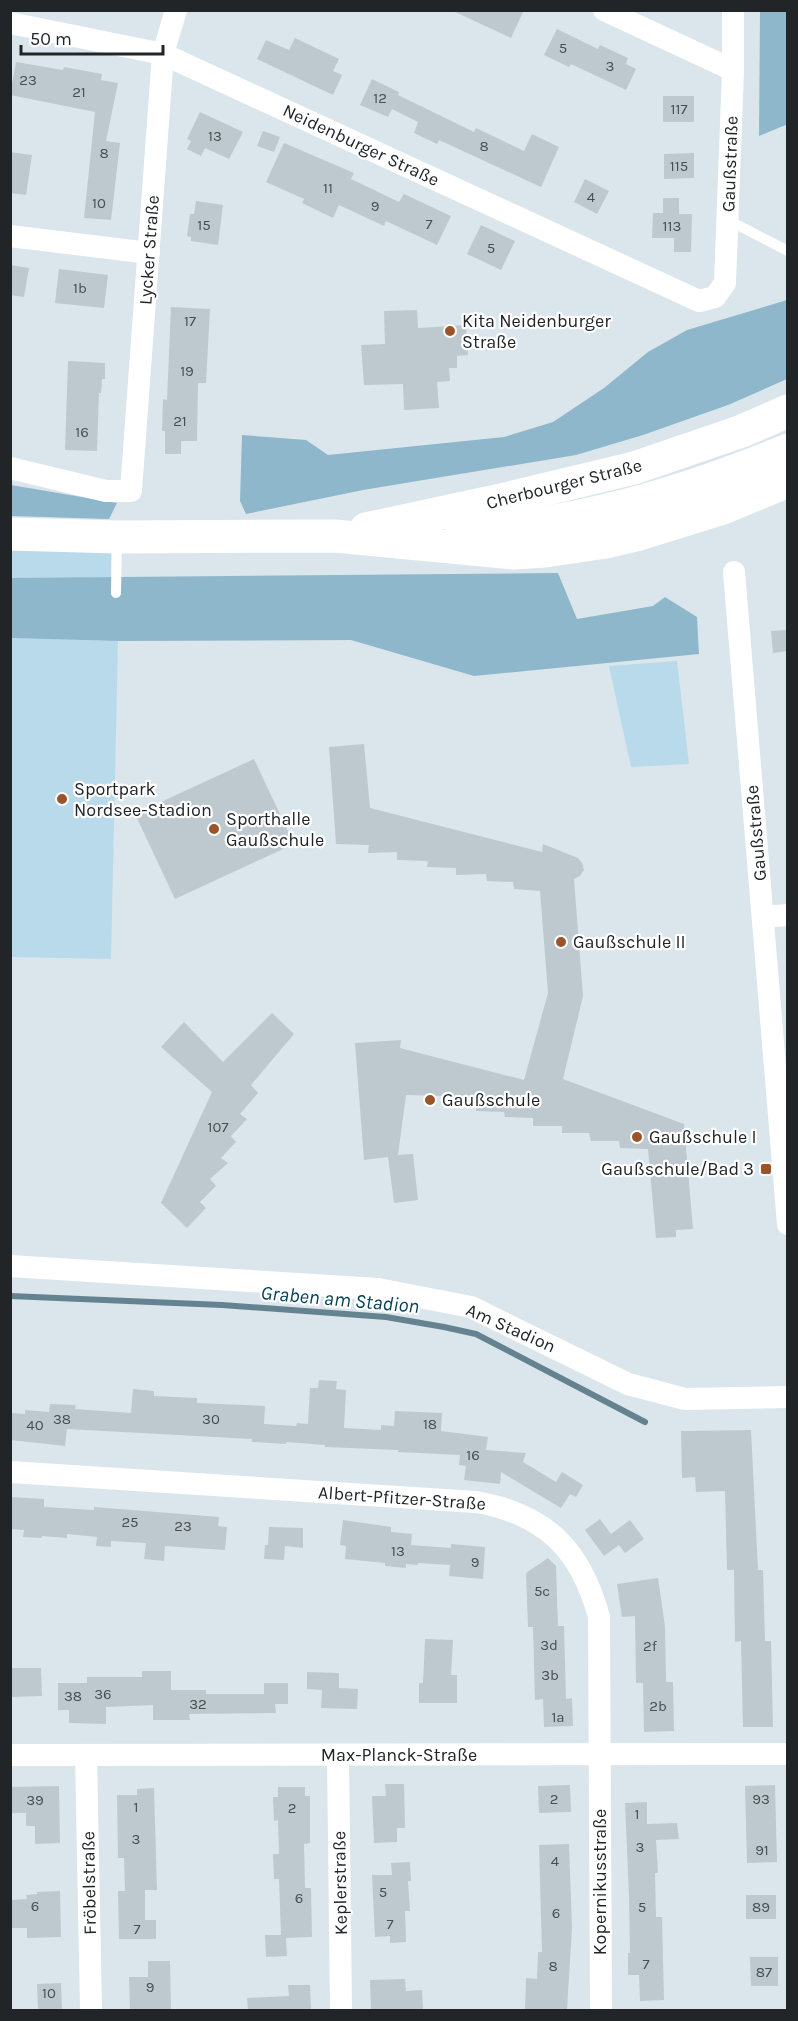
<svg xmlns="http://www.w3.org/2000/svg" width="798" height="2021" font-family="Karla,sans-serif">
<rect width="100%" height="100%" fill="#dae6eb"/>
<!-- green -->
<g fill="#b9daea">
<polygon points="11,547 111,548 111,578 11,578"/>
<polygon points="11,638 118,641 111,959 11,957"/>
<polygon points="677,661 689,764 631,767 609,666"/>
</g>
<!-- forest -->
<g fill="#8fb7cb">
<polygon points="760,11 787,11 788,124 759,136"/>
<polygon points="787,300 787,379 728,405 643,435 576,455 363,490 246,514 240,501 242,435 306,440 328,455 504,437 553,422 604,388 648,352 687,330"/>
<polygon points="11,485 117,503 109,519 11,516"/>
<polygon points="558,573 577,619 653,606 665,597 697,617 699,654 474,676 351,640 118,641 11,638 11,578"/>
</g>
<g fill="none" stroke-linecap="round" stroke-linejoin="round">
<!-- stream -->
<polyline stroke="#658290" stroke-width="6" points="10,1296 222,1305 386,1317 444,1327 476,1334 645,1422"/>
</g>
<!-- building -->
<g fill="#bec9cf">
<polygon points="524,10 511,38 453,11 453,10"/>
<polygon points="557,29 598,49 600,45 628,58 626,64 636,69 626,90 571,64 569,67 544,55"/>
<polygon points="295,38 339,59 333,71 342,75 333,95 257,59 266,40 289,50"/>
<polygon points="16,62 63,70 64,67 102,74 101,80 118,83 106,141 120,143 111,220 84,218 95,112 10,95"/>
<polygon points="372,79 399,92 398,95 474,132 476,128 524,151 532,134 559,147 541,187 439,140 437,144 414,133 418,122 392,109 388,117 360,105"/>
<rect x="663" y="96" width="31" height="26"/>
<polygon points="200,112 243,132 229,159 205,148 201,156 187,149 191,141 187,139"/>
<polygon points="263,131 280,137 274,152 257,146"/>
<polygon points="284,143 354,173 351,179 399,202 404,194 451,216 437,245 386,221 384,226 339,205 333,218 302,203 304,199 266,182"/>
<polygon points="10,152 32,155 26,195 10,193"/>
<polygon points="694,153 694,178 664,179 664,154"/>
<polygon points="585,179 609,191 597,214 574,202"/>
<polygon points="663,198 679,198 679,214 692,214 691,252 674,252 674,238 652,238 653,213 663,213"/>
<polygon points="196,201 223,205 218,245 191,241 191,237 187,236 190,214 194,214"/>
<polygon points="481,225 515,241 501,270 467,254"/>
<polygon points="10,265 29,268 24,297 10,295"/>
<polygon points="59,269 108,275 104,308 55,303"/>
<polygon points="171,307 210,309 206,383 198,383 197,441 181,441 181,454 165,454 165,431 162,431 163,399 167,400"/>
<polygon points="417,310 418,328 466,325 468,355 457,356 457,368 449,368 450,381 437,382 439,408 404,410 403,384 364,385 361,345 385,344 384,311"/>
<polygon points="68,361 105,363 105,379 102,379 101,393 99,393 97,451 65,450"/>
<polygon points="788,630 788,651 773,653 771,631"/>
<polygon points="364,744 370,808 542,852 543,844 578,858 582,863 584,870 580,876 574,879 583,996 563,1079 684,1124 693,1229 676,1230 676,1237 656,1238 648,1149 620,1148 619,1141 591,1141 589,1133 562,1133 562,1126 533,1126 533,1118 505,1117 504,1112 476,1111 476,1104 446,1103 447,1096 406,1095 398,1155 413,1154 418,1200 394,1203 388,1157 364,1160 355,1043 401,1040 400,1048 524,1080 548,993 540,891 514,889 513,882 487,881 486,874 456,875 456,868 427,867 428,861 397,860 397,852 368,853 369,845 336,844 329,747"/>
<polygon points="254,759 294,844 175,899 135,814"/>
<polygon points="272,1013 294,1034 251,1085 258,1093 240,1114 247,1119 231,1136 236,1142 221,1158 228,1163 210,1179 216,1186 200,1202 206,1208 187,1228 161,1203 212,1092 161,1047 184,1022 223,1062"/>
<polygon points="319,1380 337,1381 336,1389 346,1390 344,1428 381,1430 381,1425 394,1426 395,1411 442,1413 441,1431 488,1437 486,1450 526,1453 523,1462 556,1482 562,1472 583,1485 576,1497 570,1494 561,1508 501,1472 500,1484 464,1480 466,1466 459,1465 460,1455 398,1452 398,1450 325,1447 325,1445 286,1442 286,1444 252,1442 252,1439 67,1429 65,1446 10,1440 12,1413 25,1414 25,1410 49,1412 50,1404 76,1405 75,1409 131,1413 133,1389 154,1391 154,1396 197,1398 197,1403 265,1406 264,1424 296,1426 297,1423 308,1424 310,1388 318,1388"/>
<polygon points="751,1430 758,1570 763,1570 765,1641 771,1641 773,1727 743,1727 741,1641 735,1642 734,1570 727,1570 725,1491 696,1492 695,1477 682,1478 681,1431"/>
<polygon points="10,1497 44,1499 44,1507 94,1510 94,1507 219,1517 218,1526 227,1527 225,1550 165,1546 164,1561 144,1559 146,1543 111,1541 111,1547 96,1546 97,1537 67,1534 67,1538 42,1536 42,1538 23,1537 24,1530 10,1529"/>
<polygon points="600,1519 611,1534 630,1520 644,1539 625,1553 619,1545 604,1556 585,1530"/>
<polygon points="343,1520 391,1527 391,1532 412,1534 411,1545 451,1548 451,1544 485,1547 483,1579 449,1576 450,1565 418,1563 418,1565 406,1564 406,1568 385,1566 385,1563 345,1559 346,1546 340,1545"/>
<polygon points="269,1527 303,1528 303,1548 285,1546 284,1560 264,1559 265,1545 268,1545"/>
<polygon points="548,1558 556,1566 558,1626 564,1626 566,1699 572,1698 573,1726 544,1727 543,1699 535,1700 533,1627 528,1627 526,1573"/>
<polygon points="658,1578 665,1626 666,1682 673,1682 674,1731 644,1732 643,1683 636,1683 635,1616 622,1617 617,1584"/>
<polygon points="425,1639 453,1640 451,1675 457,1675 457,1703 419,1703 419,1683 423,1683"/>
<polygon points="10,1668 41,1668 42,1696 10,1697"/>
<polygon points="142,1671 171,1671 171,1690 206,1690 206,1694 264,1694 264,1683 288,1683 288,1704 275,1704 276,1713 189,1714 190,1720 153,1720 153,1705 106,1707 106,1724 69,1723 69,1710 58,1710 58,1683 87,1683 87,1677 142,1677"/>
<polygon points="307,1672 339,1673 339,1688 358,1689 357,1709 321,1708 322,1690 307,1689"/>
<polygon points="385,1784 404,1784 405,1828 397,1828 397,1842 374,1843 372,1796 386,1796"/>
<polygon points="570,1785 571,1812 539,1813 538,1786"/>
<polygon points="775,1785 777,1862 747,1863 745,1786"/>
<polygon points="59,1786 60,1843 35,1844 35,1826 26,1826 26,1813 10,1813 10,1787"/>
<polygon points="278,1787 305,1787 305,1796 310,1796 310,1843 304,1844 305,1888 311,1888 312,1937 286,1938 287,1956 266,1957 265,1935 281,1935 279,1879 274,1879 273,1854 279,1854 278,1820 274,1821 273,1797 278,1797"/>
<polygon points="154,1788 157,1890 145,1890 145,1920 156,1920 156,1939 119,1939 118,1891 125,1891 124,1858 118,1858 117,1795 137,1795 137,1789"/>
<polygon points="647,1802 647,1824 677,1823 679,1839 656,1840 658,1873 655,1873 656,1917 662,1917 664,2000 640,2001 639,1975 628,1975 628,1953 630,1953 629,1897 625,1803"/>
<polygon points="569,1844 572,1928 567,2010 525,2010 526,1978 537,1979 538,1952 542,1952 539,1845"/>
<polygon points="410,1862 411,1881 408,1881 410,1911 405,1911 406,1942 390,1943 390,1936 375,1937 372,1875 392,1875 391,1863"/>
<polygon points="60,1891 61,1937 27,1938 27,1928 11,1928 11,1900 27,1899 26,1895 37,1894 37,1892"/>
<rect x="746" y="1895" width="30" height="24"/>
<polygon points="750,1957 778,1957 778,1986 751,1986"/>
<polygon points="148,1961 170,1961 171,2010 130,2010 129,1977 148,1977"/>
<polygon points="405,1979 406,1991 422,1990 423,2010 371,2010 370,1980"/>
<polygon points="61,1983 62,2010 38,2010 37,1984"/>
<polygon points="288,1985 310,1985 311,2010 248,2010 247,1998 289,1996"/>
</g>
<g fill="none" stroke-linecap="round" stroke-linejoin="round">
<!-- lane -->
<g stroke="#fff" stroke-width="10">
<polyline points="728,220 788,251"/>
<polyline points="116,593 117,540"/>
</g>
<!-- street -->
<g stroke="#fff" stroke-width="22">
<polyline points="604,10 733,70"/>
<polyline points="10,23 163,54 699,301 715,297 725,283 733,70 733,10"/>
<polyline points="10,236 149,253"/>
<polyline points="10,468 106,491 131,491 163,54 176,10"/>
<polyline points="734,572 788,1224"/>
<polyline points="764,917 788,915"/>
<polyline points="10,1266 378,1289 471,1307 628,1384 685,1399 788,1397"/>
<path d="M10,1472L476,1502C546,1514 581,1550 599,1617L601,2010"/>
<polyline points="10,1755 788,1754"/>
<polyline points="86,1755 91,2010"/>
<polyline points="338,1755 341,2010"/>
</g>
<!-- primary -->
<g stroke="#fff" stroke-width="33">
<polyline points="366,529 492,502 634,468 742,431 788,411"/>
<path d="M462,533C581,523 678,495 788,450"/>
<polyline points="10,534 117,537 335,536 514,553 545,551 606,542 636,535 723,508 788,481"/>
</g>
</g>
<!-- markers -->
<g fill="#9a542b" stroke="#fff" stroke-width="2">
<circle cx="450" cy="331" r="6"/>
<circle cx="62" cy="799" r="6"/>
<circle cx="214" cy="829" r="6"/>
<circle cx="561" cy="942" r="6"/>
<circle cx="430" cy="1100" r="6"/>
<circle cx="637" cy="1137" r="6"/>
<rect x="760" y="1163" width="12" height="12" rx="3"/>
</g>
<g text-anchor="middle" stroke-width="4.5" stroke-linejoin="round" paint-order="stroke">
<!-- number labels -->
<g font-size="15" fill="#484e51">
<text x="563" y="53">5</text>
<text x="610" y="71">3</text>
<text x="28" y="85">23</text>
<text x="79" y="97">21</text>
<text x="380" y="103">12</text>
<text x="679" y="114">117</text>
<text x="215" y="141">13</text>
<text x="484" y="151">8</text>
<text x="104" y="158">8</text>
<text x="679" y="171">115</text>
<text x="328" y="193">11</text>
<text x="591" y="202">4</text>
<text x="99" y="208">10</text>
<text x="375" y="211">9</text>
<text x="429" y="229">7</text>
<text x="204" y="230">15</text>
<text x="672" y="231">113</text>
<text x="491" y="253">5</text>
<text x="80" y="293">1b</text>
<text x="190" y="326">17</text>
<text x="187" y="376">19</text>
<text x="180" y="426">21</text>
<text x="82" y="437">16</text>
<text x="218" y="1132">107</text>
<text x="62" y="1424">38</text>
<text x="211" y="1424">30</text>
<text x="430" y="1429">18</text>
<text x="35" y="1430">40</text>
<text x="473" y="1460">16</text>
<text x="130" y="1527">25</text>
<text x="183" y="1531">23</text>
<text x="398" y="1556">13</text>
<text x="475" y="1567">9</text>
<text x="542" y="1596">5c</text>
<text x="549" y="1650">3d</text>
<text x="650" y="1651">2f</text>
<text x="550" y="1680">3b</text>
<text x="103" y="1699">36</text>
<text x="73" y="1701">38</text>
<text x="198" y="1709">32</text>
<text x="658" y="1711">2b</text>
<text x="558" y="1722">1a</text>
<text x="554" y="1804">2</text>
<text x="761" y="1804">93</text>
<text x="35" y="1805">39</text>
<text x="136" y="1812">1</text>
<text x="292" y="1813">2</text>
<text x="637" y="1819">1</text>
<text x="136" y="1844">3</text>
<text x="640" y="1852">3</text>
<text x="762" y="1855">91</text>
<text x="555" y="1866">4</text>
<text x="383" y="1897">5</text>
<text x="299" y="1903">6</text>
<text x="35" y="1911">6</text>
<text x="642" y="1912">5</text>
<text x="761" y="1912">89</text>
<text x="556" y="1918">6</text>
<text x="390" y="1929">7</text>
<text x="137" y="1934">7</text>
<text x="646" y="1969">7</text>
<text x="553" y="1971">8</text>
<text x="764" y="1977">87</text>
<text x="150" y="1992">9</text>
<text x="49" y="1998">10</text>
</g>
<!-- street labels -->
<g font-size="18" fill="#212527" stroke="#fff">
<text transform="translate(361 145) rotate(25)" y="6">Neidenburger Straße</text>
<text transform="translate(730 164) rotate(-88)" y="6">Gaußstraße</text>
<text transform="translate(149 250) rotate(-86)" y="6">Lycker Straße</text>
<text transform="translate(564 484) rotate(-14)" y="6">Cherbourger Straße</text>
<text transform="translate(756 833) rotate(-95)" y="6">Gaußstraße</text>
<text transform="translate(511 1328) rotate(24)" y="6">Am Stadion</text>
<text transform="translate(402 1498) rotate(4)" y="6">Albert-Pfitzer-Straße</text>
<text x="399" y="1761">Max-Planck-Straße</text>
<text transform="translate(600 1882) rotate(-90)" y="6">Kopernikusstraße</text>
<text transform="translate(89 1883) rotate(-91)" y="6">Fröbelstraße</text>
<text transform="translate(340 1883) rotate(-91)" y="6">Keplerstraße</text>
</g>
<!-- poi labels -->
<g font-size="18" fill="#212527" stroke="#fff" text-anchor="start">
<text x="462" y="327">Kita Neidenburger<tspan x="462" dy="21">Straße</tspan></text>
<text x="74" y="795">Sportpark<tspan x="74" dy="21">Nordsee-Stadion</tspan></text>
<text x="226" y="825">Sporthalle<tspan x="226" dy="21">Gaußschule</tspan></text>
<text x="573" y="948">Gaußschule II</text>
<text x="442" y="1106">Gaußschule</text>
<text x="649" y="1143">Gaußschule I</text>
<text x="754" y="1175" text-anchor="end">Gaußschule/Bad 3</text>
</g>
<!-- water labels -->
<g font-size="20" font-style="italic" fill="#064055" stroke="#fff">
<text transform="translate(340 1299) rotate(5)" y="7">Graben am Stadion</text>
</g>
</g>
<!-- border -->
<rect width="798" height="2021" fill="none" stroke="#212527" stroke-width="24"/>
<!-- scale -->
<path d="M21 45v9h142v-9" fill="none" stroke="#212527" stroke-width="3"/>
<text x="30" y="45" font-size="18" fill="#212527" stroke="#ffffff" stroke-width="4.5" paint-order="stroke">50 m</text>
</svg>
